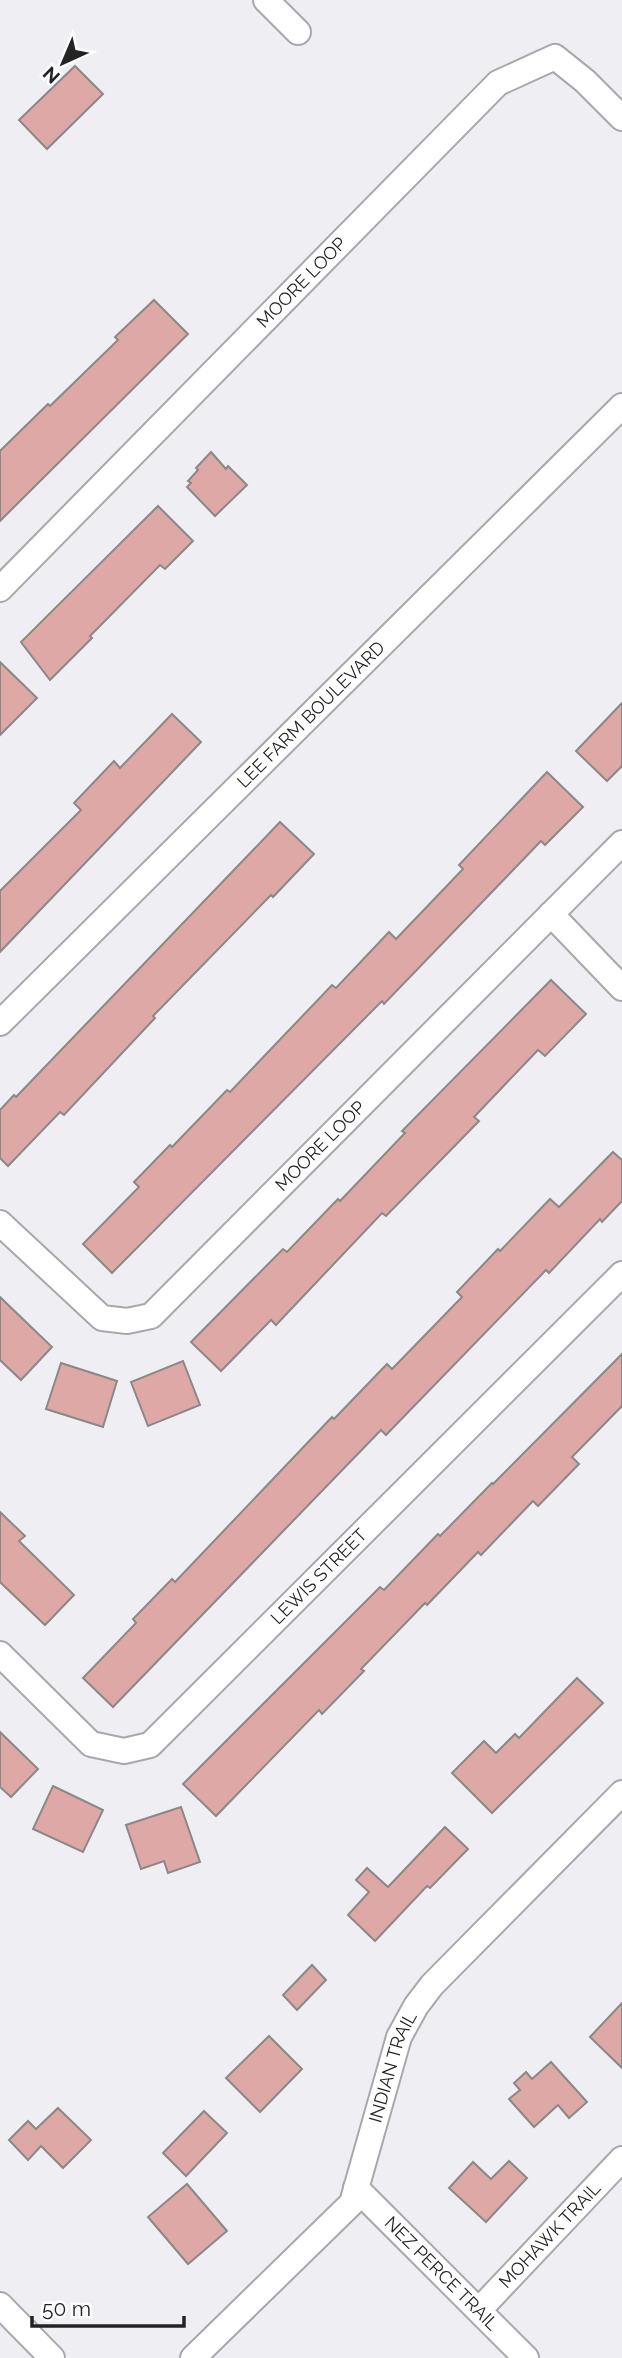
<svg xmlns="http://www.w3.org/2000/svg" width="622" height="2358" font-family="Raleway,sans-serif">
<rect width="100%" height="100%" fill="#efeff3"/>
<!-- building -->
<g fill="#dda8a5" stroke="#8c8887" stroke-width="2">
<polygon points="75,66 103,94 47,149 19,120"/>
<polygon points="154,300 188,334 0,521 0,451 48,404 50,406 118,340 115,337"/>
<polygon points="211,452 226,469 228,466 247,485 215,516 187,487 191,483 188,481 198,470 196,468"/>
<polygon points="158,506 193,541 165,569 160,565 90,636 92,638 50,680 21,642"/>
<polygon points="0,662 37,698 0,735"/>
<polygon points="622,703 622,766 607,781 576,751"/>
<polygon points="172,714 201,742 0,952 0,891 81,810 74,803 114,761 120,768"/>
<polygon points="547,772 583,807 545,845 541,841 384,1004 382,1001 112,1273 83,1244 139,1187 134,1182 170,1145 172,1147 227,1090 230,1092 332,985 336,988 389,932 396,939 463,869 459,865"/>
<polygon points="280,822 314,854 273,897 271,895 153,1016 155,1018 64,1115 60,1112 8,1166 0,1158 0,1110 14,1095 16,1097"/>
<polygon points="551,980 586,1014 545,1056 538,1050 474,1117 479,1121 437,1164 386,1216 382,1213 276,1325 271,1320 221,1371 191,1342 283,1249 287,1252 338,1199 340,1201 405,1133 402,1131"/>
<polygon points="613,1152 622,1160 622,1201 602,1222 600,1219 549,1273 546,1270 386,1435 381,1430 113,1707 83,1678 136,1623 133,1619 172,1579 175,1582 332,1417 334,1419 387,1364 392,1369 462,1297 457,1292 498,1249 500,1251 550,1199 559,1207"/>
<polygon points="0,1297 52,1347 21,1380 0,1360"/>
<polygon points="622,1354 622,1406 572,1457 579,1464 538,1506 533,1501 481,1555 478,1552 427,1605 425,1603 361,1669 364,1671 322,1714 319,1710 216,1816 183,1784 380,1587 384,1590 438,1534 440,1536 492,1483 493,1484"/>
<polygon points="183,1361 200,1405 148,1426 131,1382"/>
<polygon points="61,1363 117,1381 103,1427 46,1409"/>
<polygon points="0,1512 25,1536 19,1541 74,1595 45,1625 0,1582"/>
<polygon points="577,1678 603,1703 492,1813 452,1773 484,1741 496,1753 515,1734 519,1738"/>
<polygon points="0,1732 38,1769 11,1797 0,1787"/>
<polygon points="53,1786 103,1810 83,1852 33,1829"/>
<polygon points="181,1807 200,1862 168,1873 164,1861 141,1869 126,1825"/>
<polygon points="445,1827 468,1849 430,1888 427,1886 375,1941 348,1915 369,1892 356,1880 367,1868 388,1887"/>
<polygon points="312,1965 326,1980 297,2010 283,1995"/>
<polygon points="622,2003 622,2068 590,2037"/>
<polygon points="269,2036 302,2069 260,2112 226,2078"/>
<polygon points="551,2062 587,2102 569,2118 558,2105 534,2127 509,2099 520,2090 514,2083 526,2072 532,2079"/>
<polygon points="58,2108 91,2140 63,2168 41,2146 28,2160 9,2140 28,2121 36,2129"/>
<polygon points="204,2111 227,2133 186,2176 163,2153"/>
<polygon points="509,2161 527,2178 486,2222 449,2188 473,2162 491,2179"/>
<polygon points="187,2184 227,2231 188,2264 148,2217"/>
</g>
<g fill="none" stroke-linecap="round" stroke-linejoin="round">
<!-- minor casing -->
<g stroke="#a8a8ac" stroke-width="28">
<g id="minor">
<polyline points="266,0 298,32"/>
<path id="s1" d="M0,589L498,83L555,57L585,81L622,118"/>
<polyline points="551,914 622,988"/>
<path id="s2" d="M0,1023L622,406"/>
<path id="s3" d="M0,1223L102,1318L127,1321L151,1316L622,843"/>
<path id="s4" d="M0,1654L91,1744L124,1751L150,1745L622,1274"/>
<path id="s5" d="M356,2188L526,2358"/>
<polyline points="0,2305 52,2358"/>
<path id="s6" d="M479,2310L622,2159"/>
<path id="s7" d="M193,2358L352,2203L399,2037L416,2006L432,1985L622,1793"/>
</g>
</g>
<!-- minor -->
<use href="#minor" stroke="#fff" stroke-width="24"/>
</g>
<g text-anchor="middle" stroke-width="5" stroke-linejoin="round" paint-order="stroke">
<!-- street labels -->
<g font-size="18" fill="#242425" stroke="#fdfdff">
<text dy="6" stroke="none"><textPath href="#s1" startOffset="430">MOORE LOOP</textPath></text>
<text dy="6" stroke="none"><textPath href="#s2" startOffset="438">LEE FARM BOULEVARD</textPath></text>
<text dy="6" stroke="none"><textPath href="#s3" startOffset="429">MOORE LOOP</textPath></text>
<text dy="6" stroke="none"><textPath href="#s4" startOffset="427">LEWIS STREET</textPath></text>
<text dy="6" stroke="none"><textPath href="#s7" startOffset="364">INDIAN TRAIL</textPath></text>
<text dy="6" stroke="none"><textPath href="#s6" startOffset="103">MOHAWK TRAIL</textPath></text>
<text dy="6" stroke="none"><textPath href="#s5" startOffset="121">NEZ PERCE TRAIL</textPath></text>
</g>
</g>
<!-- north arrow -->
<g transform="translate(63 63) rotate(224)" stroke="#fdfdff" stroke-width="5" paint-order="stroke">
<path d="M0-5L12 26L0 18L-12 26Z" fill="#242425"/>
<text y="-10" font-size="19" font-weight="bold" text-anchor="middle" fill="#242425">N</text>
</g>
<!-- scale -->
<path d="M32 2316v10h152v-10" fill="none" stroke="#242425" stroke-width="3.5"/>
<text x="42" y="2316" font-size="21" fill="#242425" stroke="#fdfdff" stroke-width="5" paint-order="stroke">50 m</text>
</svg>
